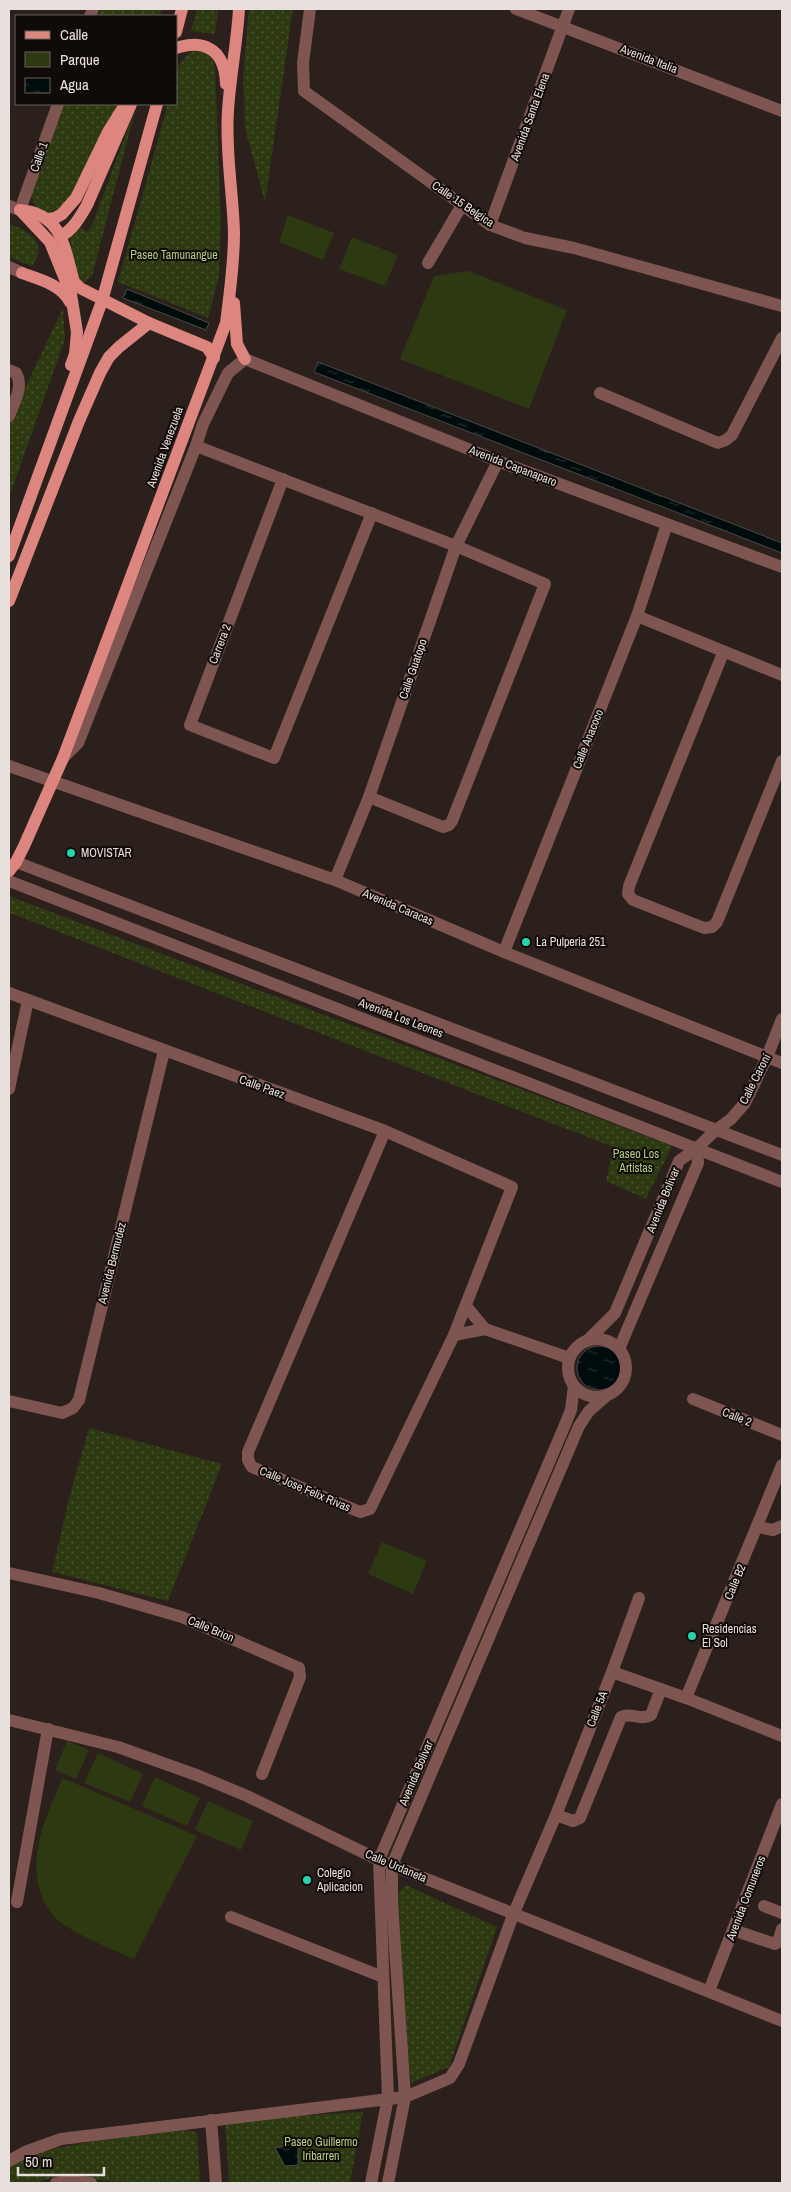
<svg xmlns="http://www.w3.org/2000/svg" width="791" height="2192" font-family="'Archivo Narrow',sans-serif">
<defs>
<pattern id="green-dots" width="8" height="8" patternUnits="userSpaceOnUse" patternTransform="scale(1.25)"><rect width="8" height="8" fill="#2d3911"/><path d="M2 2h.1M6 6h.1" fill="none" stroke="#4b5533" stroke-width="1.8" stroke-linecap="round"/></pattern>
<pattern id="water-ripples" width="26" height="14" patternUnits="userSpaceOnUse" patternTransform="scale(1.25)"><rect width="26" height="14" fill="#000b0c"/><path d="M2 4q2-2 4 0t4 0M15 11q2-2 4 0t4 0" fill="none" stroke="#252e2f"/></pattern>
</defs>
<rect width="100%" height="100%" fill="#2b201b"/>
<!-- green -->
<g fill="url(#green-dots)">
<polygon points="100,9 162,9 160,16 98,16"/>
<polygon points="197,9 218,9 215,34 191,31"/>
<polygon points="249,9 293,9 265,202 245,128 243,79"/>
<path d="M197,49L208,52L215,66L221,220L219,276L208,318L118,282L168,104H176C176,80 172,61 197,49Z"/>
<path d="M64,104H118L72,198L59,208L47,214C36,210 34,206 31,195Z"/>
<polygon points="136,107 92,276 83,283 76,276 70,238 81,228 87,232 92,225"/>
<path d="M9,224C29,230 49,244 32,266L9,257Z"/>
<polygon points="63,308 65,339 9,498 9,422"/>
<polygon points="9,896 672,1146 646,1199 606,1181 613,1147 10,913 9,916"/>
<polygon points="89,1428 222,1464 168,1601 52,1572 69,1498"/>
<polygon points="406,1885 497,1927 449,2067 411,2083 402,1998 397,1894"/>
<polygon points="363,2112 350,2183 229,2183 225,2120"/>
<polygon points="184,2130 197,2132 200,2183 127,2183 58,2176 36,2183 9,2183 9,2164 26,2154 105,2139"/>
</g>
<!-- pitch -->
<g fill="#2d3911">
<polygon points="288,215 334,233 323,260 279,242"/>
<polygon points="352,237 398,255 385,286 339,269"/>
<polygon points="469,271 567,310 529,409 400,359 434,276"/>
<polygon points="382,1542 427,1561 413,1594 368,1574"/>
<polygon points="67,1741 89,1750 76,1779 55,1770"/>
<polygon points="98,1753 143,1774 130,1802 84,1783"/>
<polygon points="155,1777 200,1798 187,1826 142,1806"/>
<path d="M63,1778L197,1836L134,1959C114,1950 65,1931 53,1915C20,1873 43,1821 63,1778Z"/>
<polygon points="208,1801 253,1821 241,1850 195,1830"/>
</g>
<!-- water -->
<g fill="url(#water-ripples)" stroke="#464b4a">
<polygon points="127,289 209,323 206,330 123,298"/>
<polygon points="318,362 782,543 782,553 314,372"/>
<circle cx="599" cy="1368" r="22"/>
<polygon points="298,2143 298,2165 285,2166 275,2148"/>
</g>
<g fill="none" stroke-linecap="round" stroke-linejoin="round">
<!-- minor -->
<g stroke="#7f5551" stroke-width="12">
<polyline points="310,9 303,63 304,91 490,225 525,238 574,248 782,306"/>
<polyline points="516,9 782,111"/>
<polyline points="90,16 93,9"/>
<polyline points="9,206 20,210 58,104"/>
<polyline points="490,225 569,9"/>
<polyline points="428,263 462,205"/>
<polyline points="9,267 22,273"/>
<path d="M9,370L16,373C24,387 14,402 9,416"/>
<polyline points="600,393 718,443 726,440 732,435 782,338"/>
<polyline points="196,446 456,546 545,584 452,821 449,825 443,827 369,797"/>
<polyline points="283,479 190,725 274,758 372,513"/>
<polyline points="637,616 782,675"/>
<polyline points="723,653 629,886 628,894 633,900 704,928 712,927 717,922 782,761"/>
<polyline points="63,758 78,743 196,446 203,424 228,373 245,359 498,461 782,567"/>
<polyline points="9,766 335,880 504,952 782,1063"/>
<polyline points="16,862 782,1155"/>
<polyline points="335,880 369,797 456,546 498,461"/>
<polyline points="9,881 782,1182"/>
<polyline points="504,952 637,616 667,524"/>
<polyline points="9,993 385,1131 512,1187 454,1335 370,1509 360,1512 252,1467 248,1460 248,1452 385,1131"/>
<polyline points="9,1089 28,1000"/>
<polyline points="466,1306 485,1329 569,1358"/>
<polyline points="454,1335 485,1329"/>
<circle cx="597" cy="1368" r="29"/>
<polyline points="587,1341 615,1313 679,1161 697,1148 716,1130 731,1119 745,1103 767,1057 782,1019"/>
<polyline points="619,1349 698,1163 697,1148"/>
<polyline points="693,1399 782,1435"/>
<polyline points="9,1401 62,1413 73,1408 79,1400 164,1051"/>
<polyline points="758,1527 773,1530 782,1526"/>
<polyline points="9,1573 99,1593 182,1617 299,1668 300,1677 262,1774"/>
<polyline points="612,1672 639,1598"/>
<polyline points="686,1698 782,1465"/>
<polyline points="9,1720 118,1747 199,1776 247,1796 379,1860 782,2021"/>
<path d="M556,1815L573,1821L580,1818L621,1717C631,1712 642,1721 651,1715L661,1689"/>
<polyline points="17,1902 48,1729"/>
<polyline points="764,1906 782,1913"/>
<polyline points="231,1917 383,1977"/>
<polyline points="733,1930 775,1944 778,1942 782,1929"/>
<polyline points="709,1991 782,1804"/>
<polyline points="211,2120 216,2183"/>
<polyline points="9,2161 25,2152 61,2139 405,2097 450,2078 459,2064 513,1915 556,1815 612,1672 686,1698 782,1736"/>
<polyline points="56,2183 63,2181 91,2183"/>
<polyline points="371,2183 388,2098 379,1860 562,1432 571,1410 574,1386"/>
<polyline points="388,2183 405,2097 392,1903 392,1865 579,1426 589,1411 605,1397"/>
</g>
<!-- major -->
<g stroke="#dc867f" stroke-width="12">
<polyline points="176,32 182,9"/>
<path d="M176,48C207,38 225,52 226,84"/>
<polyline points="20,210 50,242 71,294 77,332 75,354 71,365"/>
<path d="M20,210C63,214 64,248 74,282L80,288L149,323L207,347L214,358"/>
<polyline points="48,219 55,218 62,214 76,198 108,132 123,108"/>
<path d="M61,236C73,230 80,217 87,205L131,104"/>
<path d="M22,273C38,279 61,284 70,302"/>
<polyline points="234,303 237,344 245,359"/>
<polyline points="9,556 102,301 157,104"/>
<polyline points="9,601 79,421 100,373 109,357 119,347 149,323"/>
<path d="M9,871L16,862L24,846L63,758L226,323C230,293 234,263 234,233C233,192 225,151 228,111C230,77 237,43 239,9"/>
</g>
</g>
<!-- markers -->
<g fill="#26d5ae" stroke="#100b09" stroke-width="2">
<circle cx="71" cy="853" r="5"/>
<circle cx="526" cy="942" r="5"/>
<circle cx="692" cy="1636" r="5"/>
<circle cx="307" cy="1880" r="5"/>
</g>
<g text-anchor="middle" stroke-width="4" stroke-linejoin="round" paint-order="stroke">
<!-- street labels -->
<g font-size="12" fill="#e8e0dc" stroke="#100b09">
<text transform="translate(649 59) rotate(21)" y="4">Avenida Italia</text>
<text transform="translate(530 117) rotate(-70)" y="4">Avenida Santa Elena</text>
<text transform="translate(39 157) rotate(-70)" y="4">Calle 1</text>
<text transform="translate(463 204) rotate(34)" y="4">Calle 15 Belgica</text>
<text transform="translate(165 447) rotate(-70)" y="4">Avenida Venezuela</text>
<text transform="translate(513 466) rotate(21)" y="4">Avenida Capanaparo</text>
<text transform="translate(220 644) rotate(-69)" y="4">Carrera 2</text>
<text transform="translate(413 669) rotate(-71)" y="4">Calle Guatopo</text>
<text transform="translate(588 739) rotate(-68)" y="4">Calle Anacoco</text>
<text transform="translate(398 907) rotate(23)" y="4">Avenida Caracas</text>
<text transform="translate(401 1018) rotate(21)" y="4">Avenida Los Leones</text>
<text transform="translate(755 1079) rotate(-63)" y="4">Calle Caroní</text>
<text transform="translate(262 1087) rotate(20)" y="4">Calle Paez</text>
<text transform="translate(663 1200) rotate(-68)" y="4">Avenida Bolivar</text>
<text transform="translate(112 1263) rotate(-76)" y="4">Avenida Bermudez</text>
<text transform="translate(737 1417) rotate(22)" y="4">Calle 2</text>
<text transform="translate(305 1489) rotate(23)" y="4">Calle Jose Felix Rivas</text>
<text transform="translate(735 1582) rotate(-67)" y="4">Calle B2</text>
<text transform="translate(211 1629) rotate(23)" y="4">Calle Brion</text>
<text transform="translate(597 1709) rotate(-69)" y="4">Calle 5A</text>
<text transform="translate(416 1773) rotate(-67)" y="4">Avenida Bolivar</text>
<text transform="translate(396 1866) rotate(23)" y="4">Calle Urdaneta</text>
<text transform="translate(746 1898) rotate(-69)" y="4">Avenida Comuneros</text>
</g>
<!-- park labels -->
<g font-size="12" fill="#b3cc87" stroke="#100b09">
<text x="174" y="259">Paseo Tamunangue</text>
<text x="636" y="1158">Paseo Los<tspan x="636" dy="14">Artistas</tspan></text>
<text x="321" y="2146">Paseo Guillermo<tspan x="321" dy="14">Iribarren</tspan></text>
</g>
<!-- poi labels -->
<g font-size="12" fill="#e8e0dc" stroke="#100b09" text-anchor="start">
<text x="81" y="857">MOVISTAR</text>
<text x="536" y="946">La Pulperia 251</text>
<text x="702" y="1633">Residencias<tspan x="702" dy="14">El Sol</tspan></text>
<text x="317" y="1877">Colegio<tspan x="317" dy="14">Aplicacion</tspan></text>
</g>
</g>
<!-- border -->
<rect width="791" height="2192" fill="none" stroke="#e8e0dc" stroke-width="20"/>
<!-- legend -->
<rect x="15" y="15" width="162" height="90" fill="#100b09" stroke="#66605d"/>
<rect x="25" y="31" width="25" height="8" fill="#dc867f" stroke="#66605d"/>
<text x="60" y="40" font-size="15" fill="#e8e0dc">Calle</text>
<rect x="25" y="52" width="25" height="15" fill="#2d3911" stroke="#66605d"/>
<text x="60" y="65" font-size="15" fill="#e8e0dc">Parque</text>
<rect x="25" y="78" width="25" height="15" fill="url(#water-ripples)" stroke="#66605d"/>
<text x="60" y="90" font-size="15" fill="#e8e0dc">Agua</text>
<!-- scale -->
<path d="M18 2167v8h86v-8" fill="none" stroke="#e8e0dc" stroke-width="2.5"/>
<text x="25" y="2167" font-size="15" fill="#e8e0dc" stroke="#100b09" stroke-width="4" paint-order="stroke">50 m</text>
</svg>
